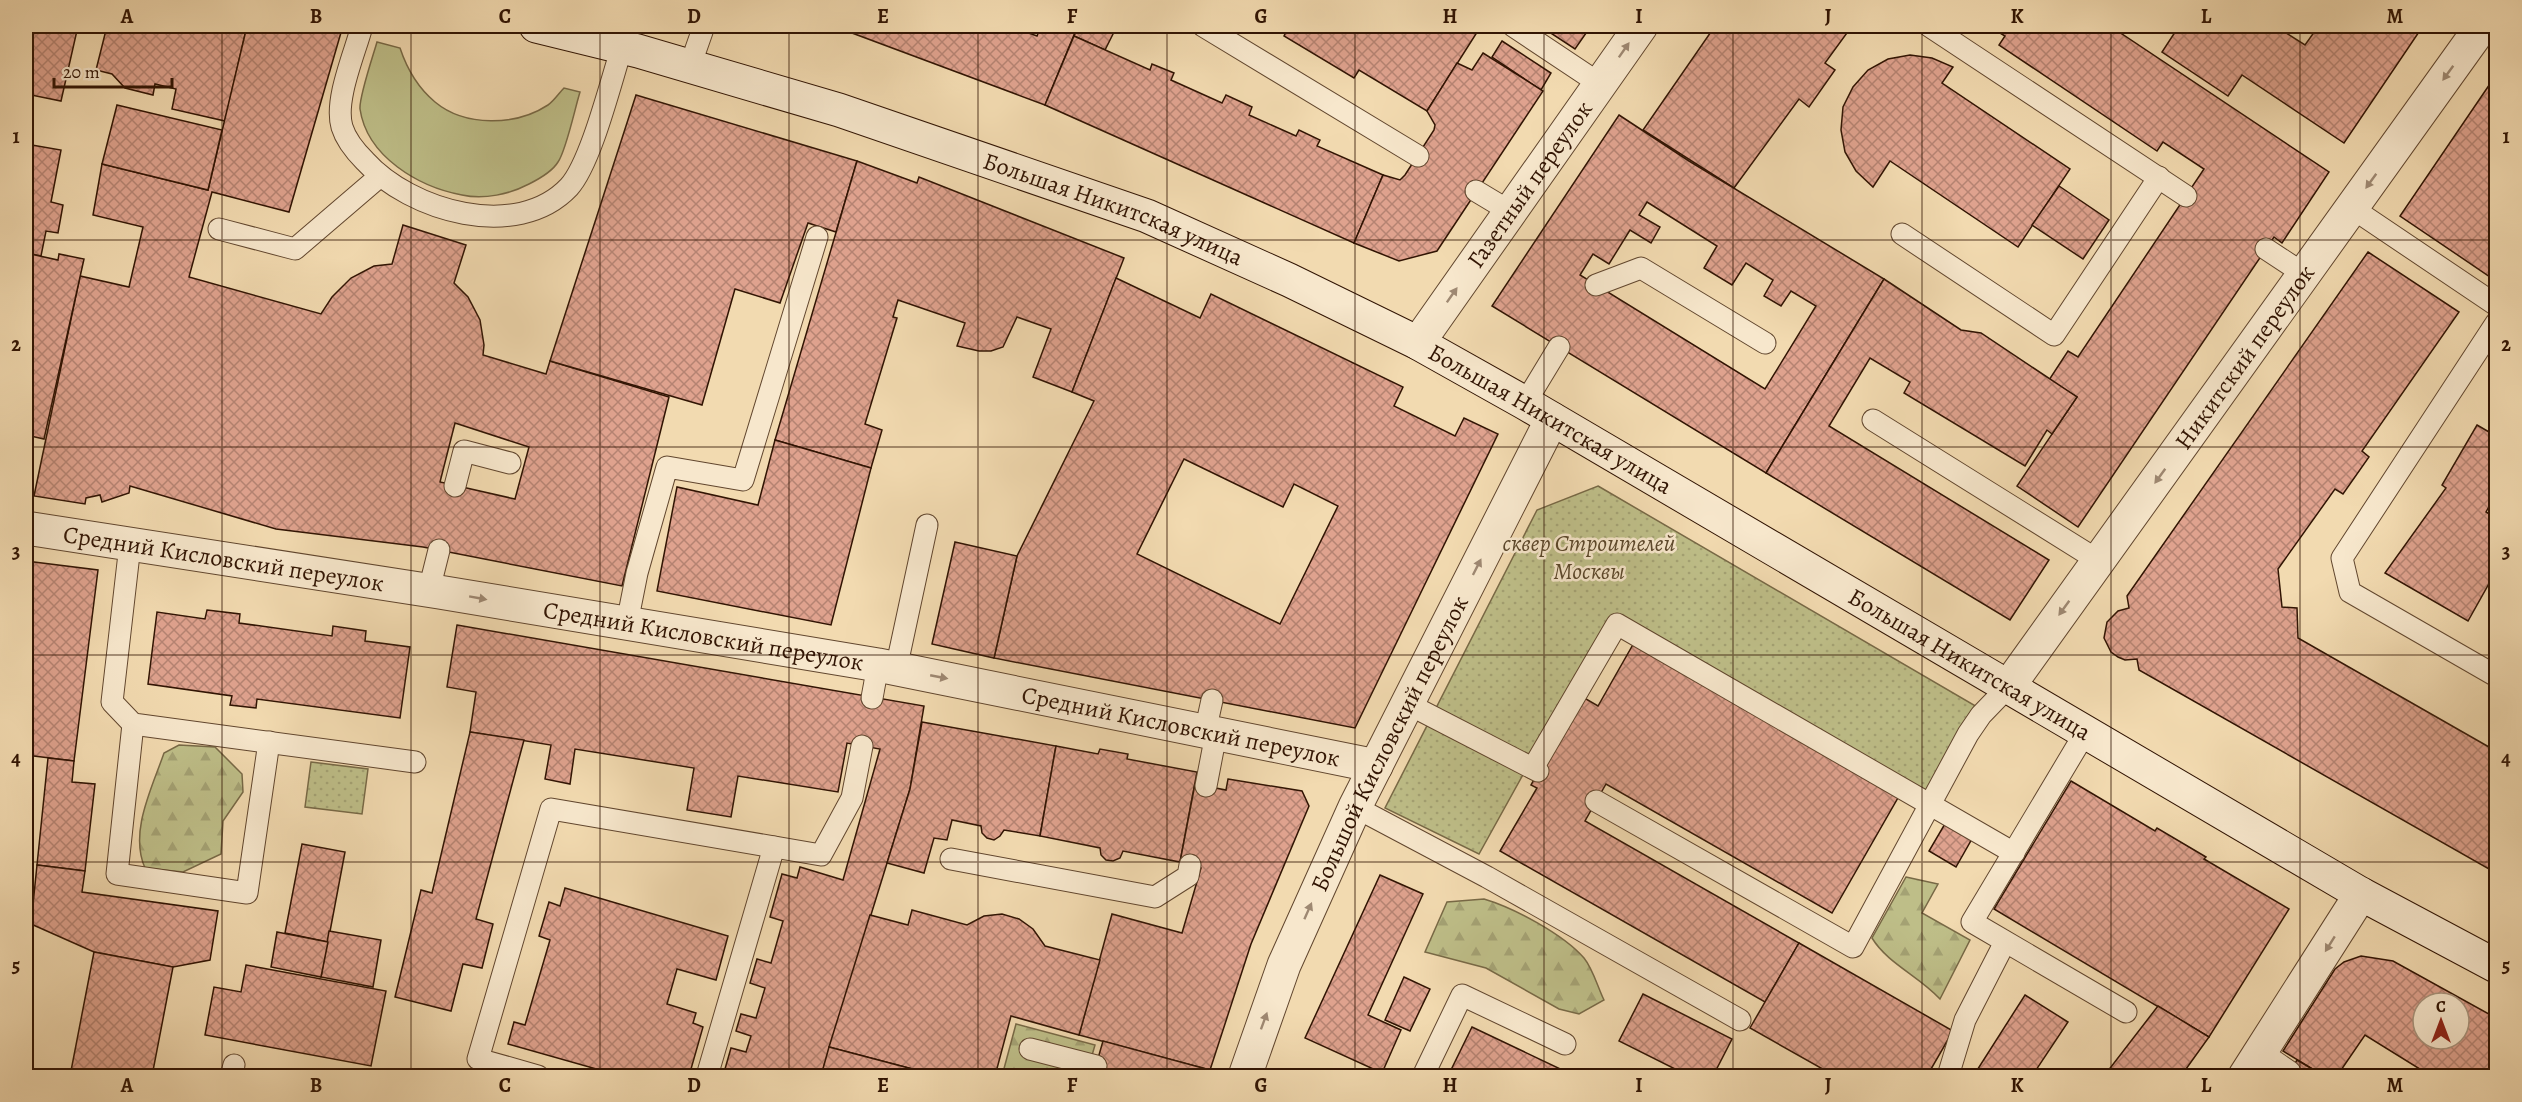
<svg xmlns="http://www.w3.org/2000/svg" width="2522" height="1102" font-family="Alegreya,serif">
<defs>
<pattern id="forest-firs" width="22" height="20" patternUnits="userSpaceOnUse" patternTransform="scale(1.5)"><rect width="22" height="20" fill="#bebe88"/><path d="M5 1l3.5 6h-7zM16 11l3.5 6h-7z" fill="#a4a274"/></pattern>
<pattern id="park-dots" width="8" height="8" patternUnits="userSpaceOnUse" patternTransform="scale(1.5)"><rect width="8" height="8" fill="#bebe88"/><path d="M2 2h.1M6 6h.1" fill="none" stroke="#a4a274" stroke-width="1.8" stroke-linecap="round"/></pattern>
<pattern id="building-cross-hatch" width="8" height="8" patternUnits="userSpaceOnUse" patternTransform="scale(1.5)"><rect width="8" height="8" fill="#dfa28e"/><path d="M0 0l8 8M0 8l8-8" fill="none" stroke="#b58372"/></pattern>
</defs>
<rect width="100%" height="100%" fill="#f2dab0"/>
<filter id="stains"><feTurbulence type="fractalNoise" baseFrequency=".00333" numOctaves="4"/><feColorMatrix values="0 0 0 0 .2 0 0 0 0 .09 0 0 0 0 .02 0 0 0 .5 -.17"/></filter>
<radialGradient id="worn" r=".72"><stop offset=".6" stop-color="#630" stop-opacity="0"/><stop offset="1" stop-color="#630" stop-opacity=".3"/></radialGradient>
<!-- green -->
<path fill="#bebe88" stroke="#786946" stroke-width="1.5" d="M377,42L400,48C407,69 417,87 435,102C465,127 516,126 548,105C554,101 559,93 564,88L580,92C575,108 566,151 558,162C552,172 539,179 529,184C510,194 484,200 462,195C419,187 367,157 360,109C359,97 373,56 377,42Z"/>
<!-- forest -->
<g fill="url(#forest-firs)" stroke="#786946" stroke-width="1.5">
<path d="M179,745L215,747L242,774L243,792L223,821L221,854L183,872L145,868C129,832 152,788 164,753Z"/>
<path d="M1906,877L1938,884L1922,913L1970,940L1940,999C1919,976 1888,964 1872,938Z"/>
<path d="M1484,899C1514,908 1563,934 1584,958C1593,969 1598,988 1604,1000L1579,1014L1559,1009L1486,968L1425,952L1447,902Z"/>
<polygon points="1016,1024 1095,1045 1086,1076 1002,1076"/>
</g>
<!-- park -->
<g fill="url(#park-dots)" stroke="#786946" stroke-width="1.5">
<polygon points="1598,486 1979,708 1926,797 1611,616 1479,854 1385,808 1537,510"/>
<polygon points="311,762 368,769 362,814 305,807"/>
</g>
<!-- building -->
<g fill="url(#building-cross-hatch)" stroke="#311403" stroke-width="1.5" fill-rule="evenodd">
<polygon points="26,26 78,26 61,101 26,94"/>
<polygon points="107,26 247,26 225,121 172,109 176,89 155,84 153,95 125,88 112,74 96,70"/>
<path d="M247,26H327L342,29L289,212L212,192L189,277L321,314L332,297L351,278L374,266L392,264L403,225L466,245L454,283L468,297L480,320L484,345L483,355L546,374L550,361L669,397L622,586L423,547L276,529L130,486L129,493L102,502L100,495L86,498L85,504L34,496L80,276L129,287L143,227L93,215L102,164L208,190ZM455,423L529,447L515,499L440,482Z"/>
<polygon points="829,26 846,26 844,30"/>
<polygon points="846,26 1010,26 1037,36 1041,26 1063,26 1076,30 1045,105 844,30"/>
<polygon points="1079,26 1117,26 1105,50 1074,36"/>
<polygon points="1283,26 1481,26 1427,111 1359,70 1354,78 1284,36 1288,28"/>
<polygon points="1540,26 1591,26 1575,49"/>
<polygon points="1715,26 1852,26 1825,63 1835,70 1809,107 1799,99 1734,188 1643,130"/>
<polygon points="1998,26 2110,26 2329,172 2282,243 2274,237 2078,527 2017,486 2077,397 2049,380 2068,351 2078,357 2204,169 2163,142 2157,151 1999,45 2005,36 1995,30"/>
<polygon points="2179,26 2275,26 2305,45 2315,31 2307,26 2423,26 2344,143 2242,75 2228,96 2162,52"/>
<polygon points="1074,36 1150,70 1152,64 1174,73 1171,80 1222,103 1226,95 1252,107 1249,115 1296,136 1299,130 1320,140 1317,146 1383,175 1354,243 1045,105"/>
<polygon points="1502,41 1551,73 1541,90 1492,57"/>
<polygon points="1483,53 1543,91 1437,251 1399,261 1354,243 1383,175 1400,180 1405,175 1434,130 1435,125 1427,111 1457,63 1472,70"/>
<polygon points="1910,55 1932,58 1953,67 1942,83 2070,169 2018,247 1890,161 1873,187 1856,171 1845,152 1841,130 1843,107 1853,87 1868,70 1888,59"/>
<polygon points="2496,75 2496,281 2400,216"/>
<polygon points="636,95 857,161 836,232 808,223 780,303 735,289 702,405 550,361"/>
<polygon points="117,105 222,130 208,190 102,164"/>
<path d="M1619,115L1689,161L1884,279L1766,473L1492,306ZM1647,202L1717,246L1704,268L1732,285L1746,263L1773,280L1764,296L1781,306L1791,291L1816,306L1765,389L1580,275L1593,254L1609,264L1630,230L1651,243L1660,227L1639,215Z"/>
<polygon points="26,144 61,150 51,202 63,205 58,233 46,231 41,256 26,253"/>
<polygon points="857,161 917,183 919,177 1124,258 1072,392 1033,377 1051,329 1017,317 1003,347 991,351 979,351 957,346 965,323 898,300 893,317 897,318 865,424 882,430 871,468 775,440"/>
<polygon points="2059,186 2109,220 2083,259 2032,225"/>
<polygon points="2368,252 2459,312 2362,451 2369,457 2343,494 2335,489 2278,569 2282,607 2297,608 2298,638 2496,751 2496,873 2139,670 2137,659 2125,660 2118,657 2111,652 2104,638 2107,622 2118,611 2129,608 2127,596"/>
<polygon points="26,253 58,260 59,254 84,259 44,439 26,435"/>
<path d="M1116,278L1200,318L1211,294L1403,387L1394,406L1455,436L1464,418L1498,434L1355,728L994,658L1017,556L1094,401L1072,392ZM1184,459L1283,507L1294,484L1338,506L1280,624L1137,554Z"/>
<polygon points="1884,279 1961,330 1981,333 2077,397 2052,434 2047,430 2025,466 1904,393 1910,382 1870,358 1829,426 2049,560 2010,620 1766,473"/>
<polygon points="2477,425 2496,436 2496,494 2486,512 2496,518 2496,534 2494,538 2496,540 2496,551 2491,561 2496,565 2496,571 2468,621 2385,573 2446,488 2442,485"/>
<polygon points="775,440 871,468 831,625 657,591 677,487 758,505"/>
<polygon points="955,542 1017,556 994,658 932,644"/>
<polygon points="26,561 98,570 74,761 26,755"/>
<polygon points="207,610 240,614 239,623 332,636 333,626 366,631 365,641 410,647 400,718 257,699 256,708 230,705 232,696 148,684 157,612 205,619"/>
<polygon points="457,625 924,706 910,789 821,1076 723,1076 731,1048 746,1052 751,1036 736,1031 741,1014 756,1018 765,988 750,983 757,959 771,963 783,921 770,917 782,874 797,878 800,867 843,880 880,749 847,743 838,792 738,776 731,817 687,810 694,768 575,749 570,784 545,779 551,745 470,732 476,692 447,687"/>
<polygon points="1635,641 1899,796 1832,913 1606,784 1585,821 1799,943 1765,1002 1500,851 1537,788 1531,785 1581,696 1598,706"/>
<polygon points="922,722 1056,746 1040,836 1004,830 1000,836 994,840 987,838 982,833 981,826 952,820 947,840 934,838 924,873 887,863 910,789"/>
<polygon points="470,732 524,740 476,919 493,924 482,968 463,964 451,1011 395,997 421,890 432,893"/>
<polygon points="1056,746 1098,754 1100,749 1128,754 1127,759 1197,772 1180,862 1123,851 1120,858 1113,861 1106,860 1101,855 1100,848 1040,836"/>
<polygon points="48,758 74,761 72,782 95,784 85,871 37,865"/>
<polygon points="1228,779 1302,791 1309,806 1251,944 1210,1070 1079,1035 1112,914 1182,933 1201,868 1180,862 1195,784 1226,790"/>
<polygon points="2071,781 2155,831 2157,828 2206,857 2204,859 2289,909 2209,1037 1994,909"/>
<polygon points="1946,822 1973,837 1956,867 1929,851"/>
<polygon points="302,844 345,852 328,942 285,933"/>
<polygon points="37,865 85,871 82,892 218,911 210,960 173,967 94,952 31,924"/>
<polygon points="1380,875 1423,894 1368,1015 1401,1030 1382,1073 1305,1038"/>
<polygon points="565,888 728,936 716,980 677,969 667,1004 696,1013 693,1023 703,1027 689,1076 621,1076 508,1044 514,1022 525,1025 550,940 539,936 549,902 560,906"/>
<polygon points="912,910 967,925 984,916 1002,914 1019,919 1033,929 1045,946 1100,960 1079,1035 1011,1016 995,1076 939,1076 829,1047 870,915 908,925"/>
<polygon points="329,931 381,940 373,987 321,977"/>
<polygon points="277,932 328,942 321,977 271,967"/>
<polygon points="1799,943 1953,1031 1927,1076 1835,1076 1750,1028"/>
<polygon points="94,952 173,967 152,1076 70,1076"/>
<path d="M2361,956L2393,961L2496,1018V1076H2431L2365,1035L2337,1076H2324L2283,1051L2335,969L2344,962ZM2423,1003H2459V1039H2423Z"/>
<polygon points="246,965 386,991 371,1066 205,1035 214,987 241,992"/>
<polygon points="1404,977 1430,989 1410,1031 1385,1020"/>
<polygon points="1643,994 1732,1039 1713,1076 1689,1076 1619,1041"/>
<polygon points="2025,995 2068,1022 2032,1076 1976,1076 1974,1075"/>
<polygon points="2158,1006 2209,1037 2181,1076 2104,1076"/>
<polygon points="1472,1027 1575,1076 1448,1076"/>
<polygon points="1103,1041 1210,1070 1208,1076 1093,1076"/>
<polygon points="829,1047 939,1076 821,1076"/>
<polygon points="2297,1060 2324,1076 2287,1076"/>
</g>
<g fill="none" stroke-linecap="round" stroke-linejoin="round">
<!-- lane casing -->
<g stroke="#61462e" stroke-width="23">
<g id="lane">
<path d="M362,26C355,53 334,100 342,127C346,140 356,152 365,161C410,211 517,242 569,187C591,163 611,81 622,47"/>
<polyline points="1203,26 1418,156"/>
<polyline points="1513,26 1600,84"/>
<polyline points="1929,26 2186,196"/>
<polyline points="690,66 704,26"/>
<polyline points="1476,191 1511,212"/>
<polyline points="2352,208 2496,305"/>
<polyline points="219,229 295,249 379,177"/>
<polyline points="1902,234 2054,335 2159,177"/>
<polyline points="2266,249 2304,274"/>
<polyline points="1596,285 1641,268 1765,343"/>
<polyline points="2496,323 2342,558 2350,592 2496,676"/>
<polyline points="1525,403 1559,347"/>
<polyline points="1873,420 2099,561"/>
<polyline points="455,486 464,451 510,463"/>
<polyline points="130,545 112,702 133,724 415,762"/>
<polyline points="429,590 439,550"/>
<polyline points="627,623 637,573 667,467 743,480 817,237"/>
<polyline points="896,669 927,525"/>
<polyline points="872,698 878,665"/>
<polyline points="1408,704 1538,771"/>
<polyline points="133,724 117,874 247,893 269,742"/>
<polyline points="1205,732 1212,700"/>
<polyline points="2085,733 1972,922 2126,1012"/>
<polyline points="1533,768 1617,624 2014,853"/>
<polyline points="1206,786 1216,734"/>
<polyline points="1596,801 1853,947 1968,734 1981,715 2008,687"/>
<polyline points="1355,807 1487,877 1740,1020"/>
<polyline points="951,859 1155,897 1188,876 1190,865"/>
<polyline points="1030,1049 1096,1066"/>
<polyline points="2261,1052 2290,1072"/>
<polyline points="231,1076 234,1065"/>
<polyline points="538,1076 478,1059 551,809 821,855 852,798 862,746"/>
<polyline points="707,1076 774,847"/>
<polyline points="1423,1076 1462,995 1565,1044"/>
<polyline points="1948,1076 1965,1020 2005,942"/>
</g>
</g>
<!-- street casing -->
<g stroke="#61462e" stroke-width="35">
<g id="street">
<path id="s1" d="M1418,343L1641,26"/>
<path id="s2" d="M26,528L439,592L878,665L1376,766"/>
<path id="s3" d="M2008,687L2482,26"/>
<path id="s4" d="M1245,1076L1284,965L1355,807L1552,419"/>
<polyline points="2245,1076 2361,894"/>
</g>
</g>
<!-- secondary casing -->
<g stroke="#311403" stroke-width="35">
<g id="secondary">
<path id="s5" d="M536,26L638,51L839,110L1147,216L1289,280L1418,343L1525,403L2361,894L2496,966"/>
</g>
</g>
<!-- lane -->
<use href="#lane" stroke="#f7e7cc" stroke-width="21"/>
<!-- street -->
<use href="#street" stroke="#f7e7cc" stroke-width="33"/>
<!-- secondary -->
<use href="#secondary" stroke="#f7e7cc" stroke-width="33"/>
</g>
<!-- one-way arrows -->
<defs><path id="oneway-solid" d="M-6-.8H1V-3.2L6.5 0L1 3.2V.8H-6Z" transform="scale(1.5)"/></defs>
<g fill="#9e8872">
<use href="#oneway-solid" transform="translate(1624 50) rotate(-55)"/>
<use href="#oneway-solid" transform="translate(2448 73) rotate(126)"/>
<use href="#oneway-solid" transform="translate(2371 181) rotate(126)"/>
<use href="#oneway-solid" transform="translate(1452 295) rotate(-55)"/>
<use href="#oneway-solid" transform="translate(2160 476) rotate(126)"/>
<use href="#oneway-solid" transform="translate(1477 567) rotate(-63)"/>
<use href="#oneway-solid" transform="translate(478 598) rotate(10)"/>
<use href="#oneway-solid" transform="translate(2064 608) rotate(126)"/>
<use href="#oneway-solid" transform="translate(939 677) rotate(11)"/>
<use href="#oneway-solid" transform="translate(1308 911) rotate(-66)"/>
<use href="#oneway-solid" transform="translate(2330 944) rotate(122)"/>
<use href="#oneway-solid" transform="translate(1264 1021) rotate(-70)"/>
</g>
<!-- grid -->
<path fill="none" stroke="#311403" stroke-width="1.5" stroke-opacity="0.55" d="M222,26V1076M411,26V1076M600,26V1076M789,26V1076M978,26V1076M1167,26V1076M1355,26V1076M1544,26V1076M1733,26V1076M1922,26V1076M2111,26V1076M2300,26V1076M26,240H2496M26,447H2496M26,655H2496M26,862H2496"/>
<g text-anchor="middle" stroke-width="5" stroke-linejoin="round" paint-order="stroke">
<!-- street labels -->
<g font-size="24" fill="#311403" stroke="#f7e7cc">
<text dy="8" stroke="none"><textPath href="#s1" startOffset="194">Газетный переулок</textPath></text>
<text dy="8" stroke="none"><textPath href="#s5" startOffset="606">Большая Никитская улица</textPath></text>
<text dy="8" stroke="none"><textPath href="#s3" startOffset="406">Никитский переулок</textPath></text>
<text dy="8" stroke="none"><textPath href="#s5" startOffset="1092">Большая Никитская улица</textPath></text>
<text dy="8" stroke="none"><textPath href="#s2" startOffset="200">Средний Кисловский переулок</textPath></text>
<text dy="8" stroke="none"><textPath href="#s2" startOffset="686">Средний Кисловский переулок</textPath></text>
<text dy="8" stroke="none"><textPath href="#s5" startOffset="1578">Большая Никитская улица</textPath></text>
<text dy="8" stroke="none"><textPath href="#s2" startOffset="1172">Средний Кисловский переулок</textPath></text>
<text dy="8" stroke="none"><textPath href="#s4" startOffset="363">Большой Кисловский переулок</textPath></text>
</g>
<!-- park labels -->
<g font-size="24" font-style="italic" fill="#5b472b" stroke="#f7e7cc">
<text x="1589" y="551">сквер Строителей<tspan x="1589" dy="28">Москвы</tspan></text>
</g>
</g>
<!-- margin -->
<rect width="2522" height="1102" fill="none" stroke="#f2dab0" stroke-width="66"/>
<!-- north arrow -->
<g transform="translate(2441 1021)"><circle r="28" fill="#f7e7cc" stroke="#a8937c" stroke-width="1.5"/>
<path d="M0-4.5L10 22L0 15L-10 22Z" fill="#8f2418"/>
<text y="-9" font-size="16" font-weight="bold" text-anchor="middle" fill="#311403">С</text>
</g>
<!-- scale -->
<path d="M54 78v9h118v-9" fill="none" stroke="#311403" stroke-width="3"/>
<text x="63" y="78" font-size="18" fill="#311403" stroke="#f7e7cc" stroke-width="4.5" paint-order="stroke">20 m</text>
<rect x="33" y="33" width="2456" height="1036" fill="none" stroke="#311403" stroke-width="2"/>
<g font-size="20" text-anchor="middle" font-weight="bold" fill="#311403">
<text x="127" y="23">A</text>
<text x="316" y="23">B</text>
<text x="505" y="23">C</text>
<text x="694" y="23">D</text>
<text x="883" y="23">E</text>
<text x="1072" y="23">F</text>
<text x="1261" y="23">G</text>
<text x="1450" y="23">H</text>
<text x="1639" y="23">I</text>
<text x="1828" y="23">J</text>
<text x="2017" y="23">K</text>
<text x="2206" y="23">L</text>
<text x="2395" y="23">M</text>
<text x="16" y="143">1</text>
<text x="2506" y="143">1</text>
<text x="16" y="351">2</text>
<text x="2506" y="351">2</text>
<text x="16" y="558">3</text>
<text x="2506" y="558">3</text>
<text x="16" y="765">4</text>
<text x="2506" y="765">4</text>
<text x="16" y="972">5</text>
<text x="2506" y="972">5</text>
<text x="127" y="1092">A</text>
<text x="316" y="1092">B</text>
<text x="505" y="1092">C</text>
<text x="694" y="1092">D</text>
<text x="883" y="1092">E</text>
<text x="1072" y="1092">F</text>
<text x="1261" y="1092">G</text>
<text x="1450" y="1092">H</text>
<text x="1639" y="1092">I</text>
<text x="1828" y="1092">J</text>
<text x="2017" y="1092">K</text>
<text x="2206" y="1092">L</text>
<text x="2395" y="1092">M</text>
</g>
<rect width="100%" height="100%" filter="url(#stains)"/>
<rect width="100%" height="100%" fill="url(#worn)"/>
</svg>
